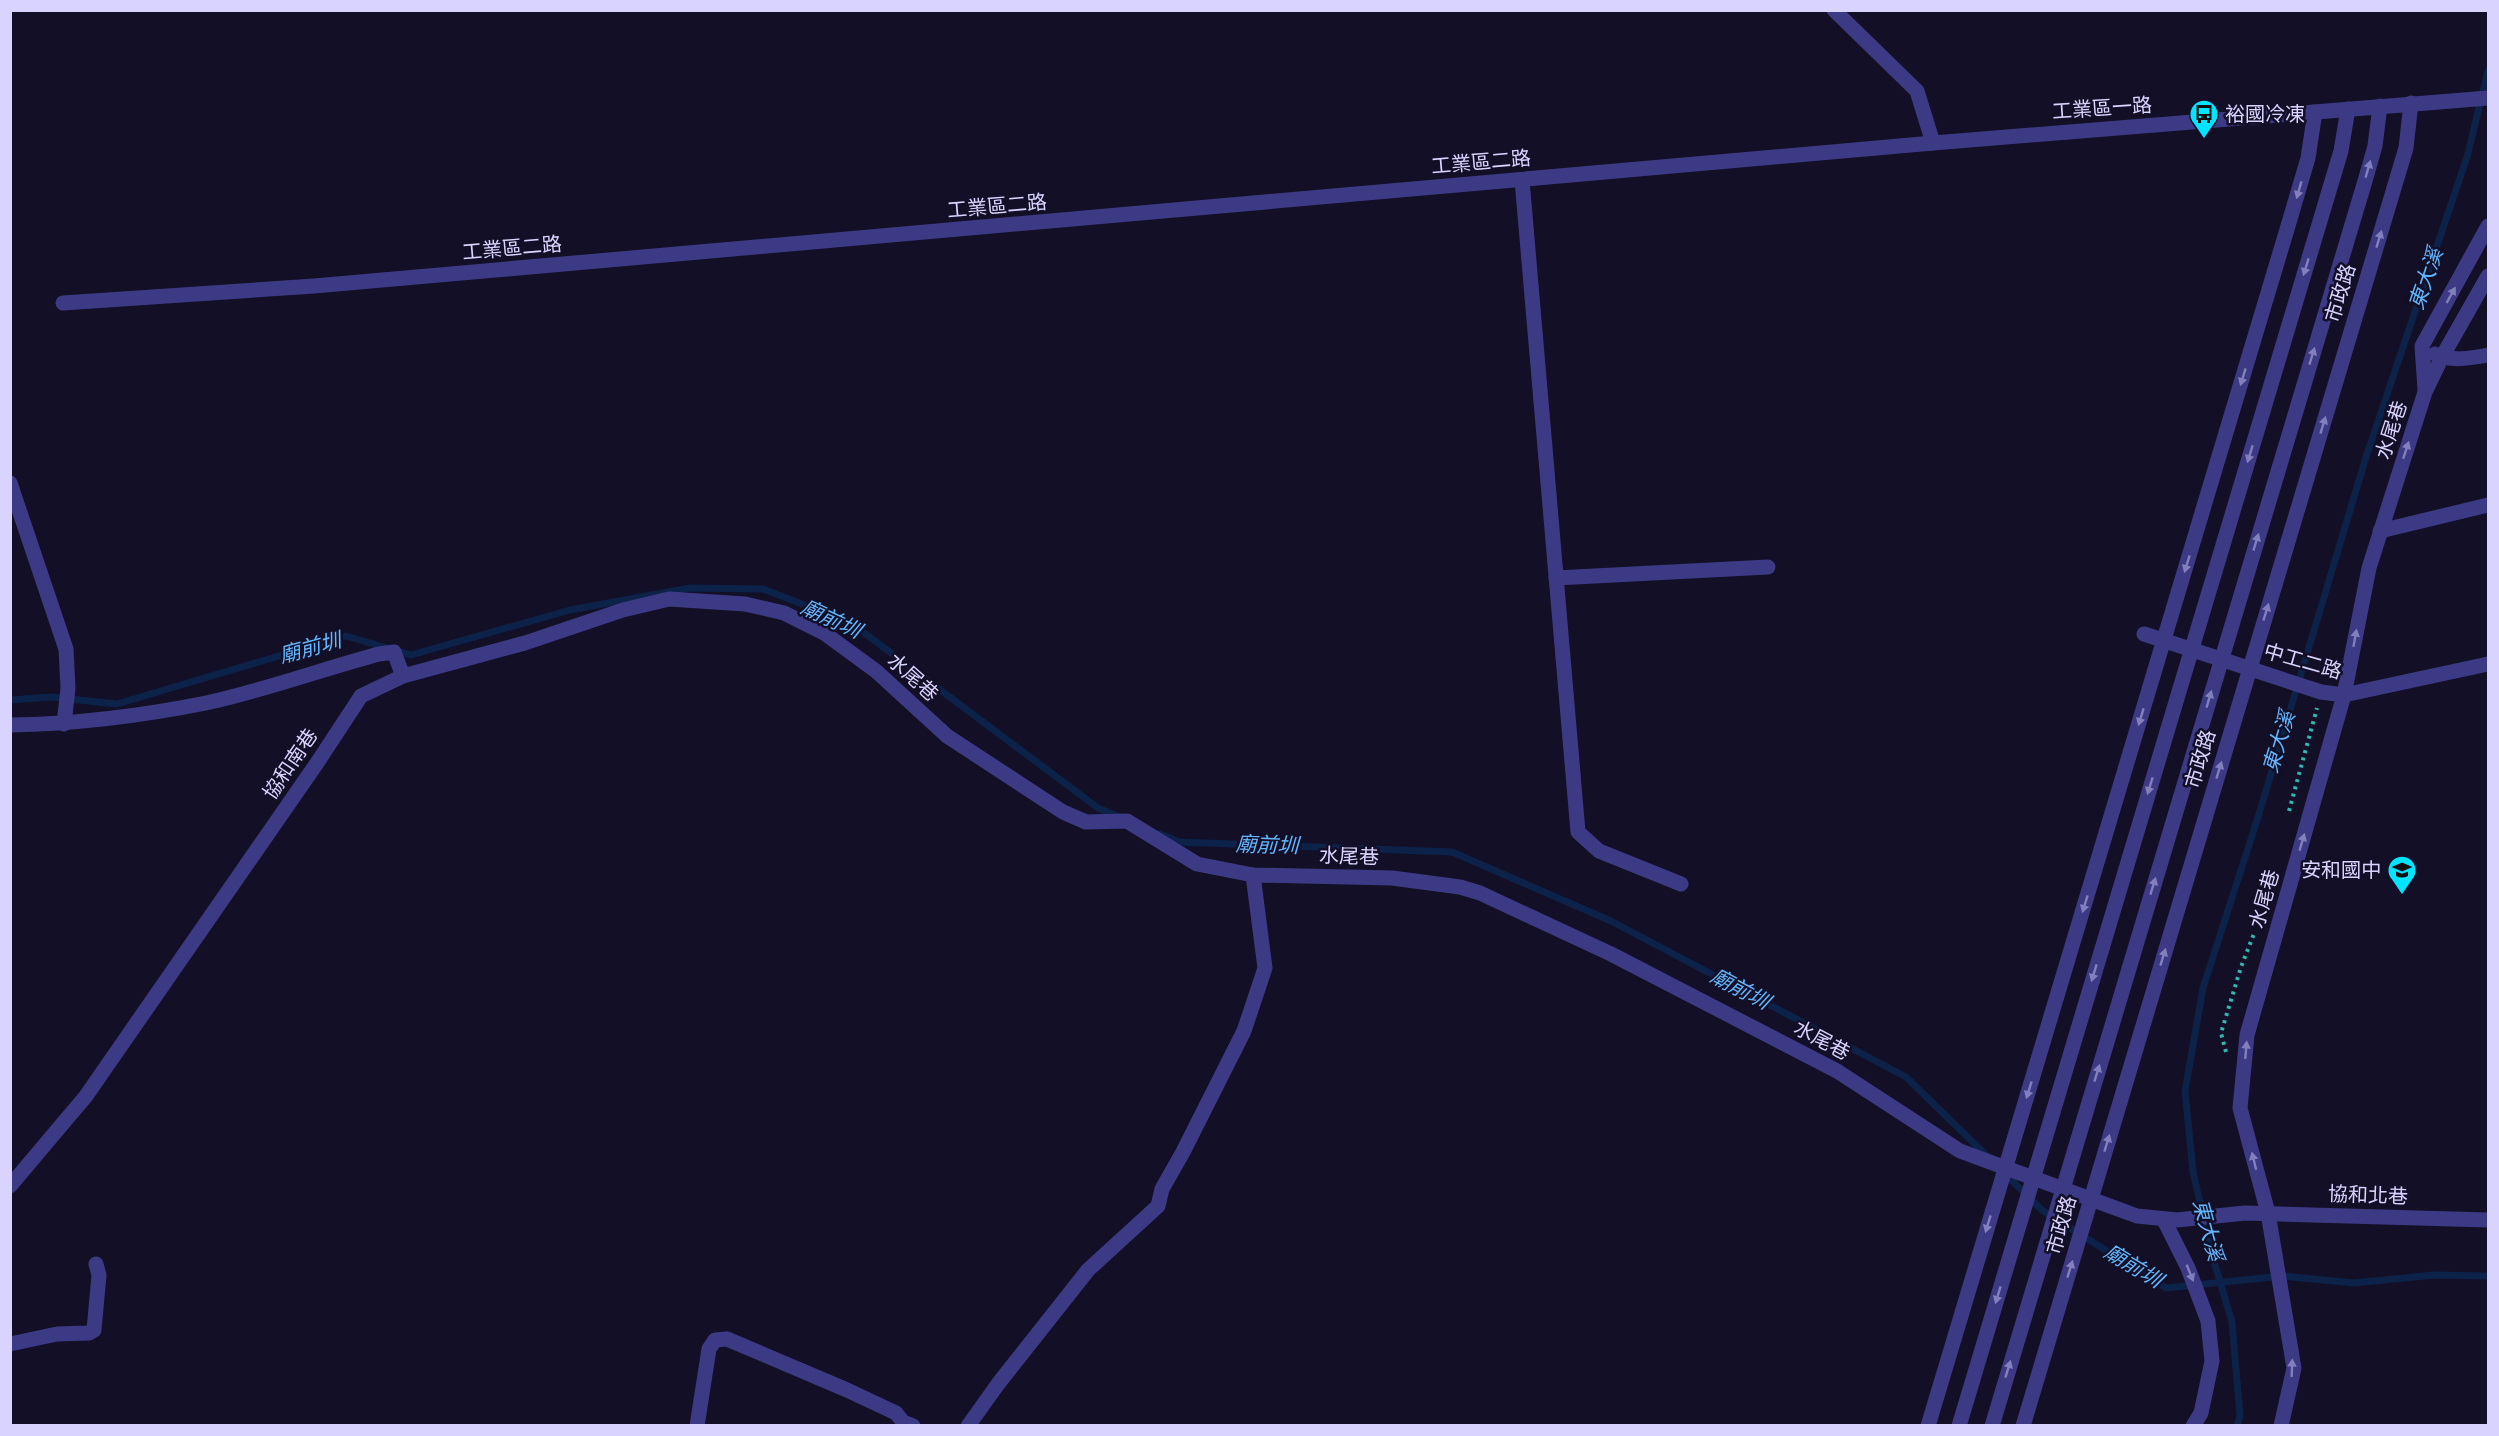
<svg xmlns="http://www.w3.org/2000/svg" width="2499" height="1436" font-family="'Archivo Narrow','Noto Sans TC',sans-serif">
<rect width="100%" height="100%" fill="#130f26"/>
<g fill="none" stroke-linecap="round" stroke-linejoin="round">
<!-- stream -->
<g stroke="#0c2248" stroke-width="7">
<polyline points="10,700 51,697 117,704 346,636 411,655 570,610 690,588 763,589 851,623 1098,808 1119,817"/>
<polyline points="1160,834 1179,842 1452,852 1611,921 1906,1077 1988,1157"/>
<polyline points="2005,1174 2043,1211 2166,1288 2282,1276 2354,1283 2434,1275 2488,1276"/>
<polyline points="2237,1426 2240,1416 2232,1322 2212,1255 2193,1172 2185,1091 2203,988 2259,814 2366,457 2467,157 2488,71"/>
</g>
<!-- path -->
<g stroke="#2fb8b0" stroke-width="4" stroke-dasharray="3 4.5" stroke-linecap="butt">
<polyline points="2326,675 2331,656"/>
<polyline points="2289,811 2317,708"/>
<polyline points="2226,1052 2221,1033 2241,967 2255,931"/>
</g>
<!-- minor -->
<g stroke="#3d3a85" stroke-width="15">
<polyline points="1834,10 1917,91 1933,143 2488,98"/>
<polyline points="1522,180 1578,832 1599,851 1681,884"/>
<polyline points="63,303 314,286 1933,143"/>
<path d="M2435,354C2450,362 2472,358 2488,355"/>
<polyline points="2425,389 2422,346 2488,226"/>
<polyline points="10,483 66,649 68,688 64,724"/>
<polyline points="2380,531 2488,505"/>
<polyline points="1556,578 1768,567"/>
<polyline points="2144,634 2321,692 2344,695 2488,664"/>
<path d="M10,725C77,724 141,716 206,703C262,691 323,669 379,654L394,652L403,676"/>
<polyline points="10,1186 86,1096 317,763 361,696 403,676 525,643 623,610 669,599 745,604 784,613 824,633 876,671 947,736 1063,812 1086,822 1127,821 1197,864 1253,875 1392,878 1460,887 1480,893 1611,954 1837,1071 1960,1151 2137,1216 2177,1220 2245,1213 2488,1220"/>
<polyline points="2164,1220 2188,1268 2208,1321 2212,1361 2201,1413 2193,1426"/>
<polyline points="10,1344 57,1334 89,1333 94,1330 99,1275 96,1264"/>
<polyline points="697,1426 709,1349 715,1340 727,1339 847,1390 896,1413 903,1422 913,1426"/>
<polyline points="968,1426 998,1384 1088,1270 1158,1206 1162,1189 1183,1152 1244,1031 1265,968 1253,875"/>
<polyline points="1928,1426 2288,226 2308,158 2315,112"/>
<polyline points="1959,1426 2341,151 2348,109"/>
<polyline points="1992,1426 2365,181 2375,146 2380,106"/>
<polyline points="2023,1426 2406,148 2411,103"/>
<polyline points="2281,1426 2294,1368 2268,1213 2240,1108 2247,1035 2344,695 2369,568 2396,483 2425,392 2442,357 2488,276"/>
</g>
</g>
<!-- one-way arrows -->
<defs><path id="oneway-solid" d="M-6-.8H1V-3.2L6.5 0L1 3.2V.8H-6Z" transform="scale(1.5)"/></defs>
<g fill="#837fbc">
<use href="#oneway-solid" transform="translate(2368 169) rotate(-74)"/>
<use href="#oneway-solid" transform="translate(2299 190) rotate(106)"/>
<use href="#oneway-solid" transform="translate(2379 239) rotate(-73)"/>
<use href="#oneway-solid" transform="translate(2306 267) rotate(107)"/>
<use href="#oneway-solid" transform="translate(2451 295) rotate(-61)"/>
<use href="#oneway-solid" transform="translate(2312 356) rotate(-73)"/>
<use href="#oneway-solid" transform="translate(2243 377) rotate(107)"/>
<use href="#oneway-solid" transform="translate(2323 425) rotate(-73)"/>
<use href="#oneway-solid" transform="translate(2406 450) rotate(-72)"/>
<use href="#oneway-solid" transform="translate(2250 454) rotate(107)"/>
<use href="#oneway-solid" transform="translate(2256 542) rotate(-73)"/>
<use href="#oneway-solid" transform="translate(2187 564) rotate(107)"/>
<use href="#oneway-solid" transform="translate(2266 612) rotate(-73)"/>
<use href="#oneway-solid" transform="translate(2355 638) rotate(-80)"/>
<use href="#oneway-solid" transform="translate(2209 699) rotate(-74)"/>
<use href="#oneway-solid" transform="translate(2141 717) rotate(107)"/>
<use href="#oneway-solid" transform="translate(2219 770) rotate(-73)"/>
<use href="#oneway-solid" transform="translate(2150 786) rotate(107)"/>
<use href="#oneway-solid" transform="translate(2302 842) rotate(-74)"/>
<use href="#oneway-solid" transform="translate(2153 886) rotate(-73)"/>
<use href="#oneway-solid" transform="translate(2085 904) rotate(107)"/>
<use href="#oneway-solid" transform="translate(2163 957) rotate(-73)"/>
<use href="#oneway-solid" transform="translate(2094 973) rotate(107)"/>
<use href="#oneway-solid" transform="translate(2246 1050) rotate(-85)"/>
<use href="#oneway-solid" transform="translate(2097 1073) rotate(-73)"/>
<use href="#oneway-solid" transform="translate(2029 1090) rotate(107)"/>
<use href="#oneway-solid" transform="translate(2107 1143) rotate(-73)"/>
<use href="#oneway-solid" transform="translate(2254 1161) rotate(-104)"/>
<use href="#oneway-solid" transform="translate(1988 1224) rotate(107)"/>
<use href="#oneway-solid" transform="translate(2070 1269) rotate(-73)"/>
<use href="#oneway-solid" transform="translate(2190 1273) rotate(68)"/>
<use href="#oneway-solid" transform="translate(1998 1295) rotate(107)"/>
<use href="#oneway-solid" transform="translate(2292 1368) rotate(-88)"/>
<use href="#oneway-solid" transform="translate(2008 1369) rotate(-73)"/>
</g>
<!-- icons -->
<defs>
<g id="bus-pin" transform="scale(1.5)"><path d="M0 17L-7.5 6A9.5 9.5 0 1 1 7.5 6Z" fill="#00e5ff" stroke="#130f26"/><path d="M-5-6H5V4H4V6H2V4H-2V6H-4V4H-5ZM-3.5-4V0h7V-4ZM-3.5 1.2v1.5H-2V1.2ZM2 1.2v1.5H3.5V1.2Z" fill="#111"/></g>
<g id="school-pin" transform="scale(1.5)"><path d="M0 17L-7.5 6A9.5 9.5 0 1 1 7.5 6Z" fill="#00e5ff" stroke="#130f26"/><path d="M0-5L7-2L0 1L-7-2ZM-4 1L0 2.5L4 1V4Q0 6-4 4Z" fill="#111"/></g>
</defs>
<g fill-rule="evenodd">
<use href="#bus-pin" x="2204" y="114"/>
<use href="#school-pin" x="2402" y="870"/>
</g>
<g text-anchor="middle" stroke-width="5" stroke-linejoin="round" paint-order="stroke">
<!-- street labels -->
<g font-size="20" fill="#d9d4ff" stroke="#130f26">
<text transform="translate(2102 108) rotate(-4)" y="7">工業區一路</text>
<text transform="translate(1481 162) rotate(-5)" y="7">工業區二路</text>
<text transform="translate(997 206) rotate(-5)" y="7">工業區二路</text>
<text transform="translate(512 248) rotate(-5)" y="7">工業區二路</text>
<text transform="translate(2340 293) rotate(-73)" y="7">市政路</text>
<text transform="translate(2391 430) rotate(-72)" y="7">水尾巷</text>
<text transform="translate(2303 661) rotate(16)" y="7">中工二路</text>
<text transform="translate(913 677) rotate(42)" y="7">水尾巷</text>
<text transform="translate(2200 759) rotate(-73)" y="7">市政路</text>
<text transform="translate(290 764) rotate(-56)" y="7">協和南巷</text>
<text transform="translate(1349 856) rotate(2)" y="7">水尾巷</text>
<text transform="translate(2264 899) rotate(-74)" y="7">水尾巷</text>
<text transform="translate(1822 1040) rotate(28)" y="7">水尾巷</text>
<text transform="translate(2368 1195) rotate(2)" y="7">協和北巷</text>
<text transform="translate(2061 1225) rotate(-74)" y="7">市政路</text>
</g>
<!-- poi labels -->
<g font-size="20" fill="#d9d4ff" stroke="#130f26" text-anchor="start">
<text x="2225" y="121">裕國冷凍</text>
<text x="2381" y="877" text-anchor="end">安和國中</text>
</g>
<!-- water labels -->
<g font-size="21" font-style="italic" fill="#62b6ff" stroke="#130f26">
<text transform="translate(2426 279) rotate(-71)" y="7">東大溪</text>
<text transform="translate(831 619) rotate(25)" y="7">廟前圳</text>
<text transform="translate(310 648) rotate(-15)" y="7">廟前圳</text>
<text transform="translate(2279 742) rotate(-73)" y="7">東大溪</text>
<text transform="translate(1267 845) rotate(2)" y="7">廟前圳</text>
<text transform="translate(1740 989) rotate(28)" y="7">廟前圳</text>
<text transform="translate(2208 1230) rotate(75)" y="7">東大溪</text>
<text transform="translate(2133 1266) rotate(31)" y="7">廟前圳</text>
</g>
</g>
<!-- border -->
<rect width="2499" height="1436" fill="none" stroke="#d9d4ff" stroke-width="24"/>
</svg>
